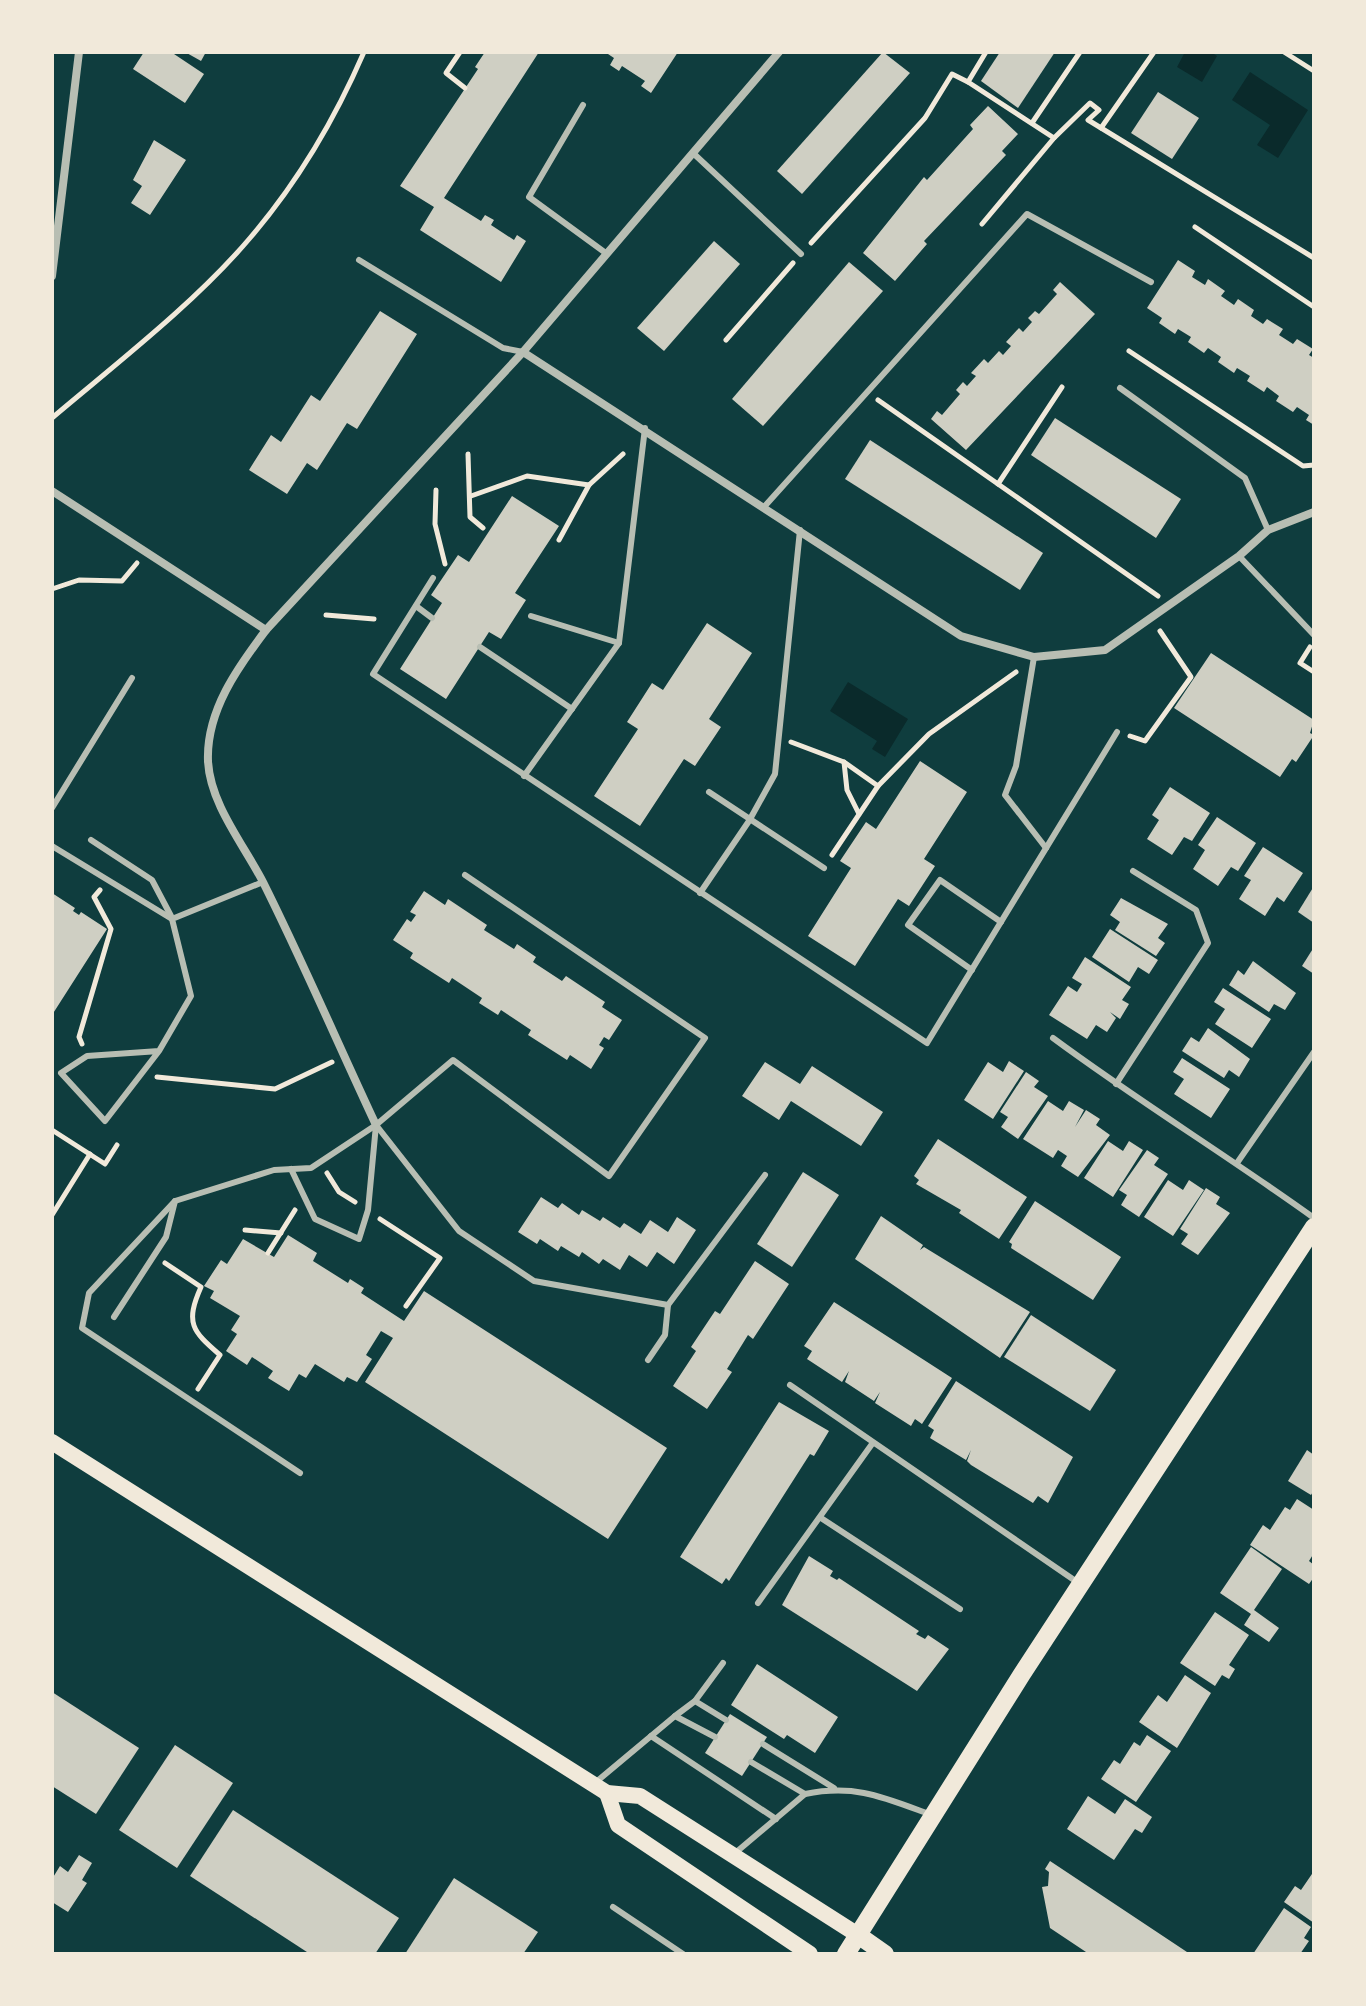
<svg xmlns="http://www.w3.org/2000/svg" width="1366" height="2006" font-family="'DejaVu Sans',sans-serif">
<rect width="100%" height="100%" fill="#0f3d3e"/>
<!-- water -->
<g fill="#0a2a2b">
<polygon points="1185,52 1211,52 1217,56 1202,82 1177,67"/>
<polygon points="1250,72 1308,110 1278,158 1257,145 1270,125 1232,100"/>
<polygon points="848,682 908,719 885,757 872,749 877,741 830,711"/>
</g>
<!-- building -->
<g fill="#cfcfc3">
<polygon points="144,52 171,52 204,74 185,103 133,69"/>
<polygon points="185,52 206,52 201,61"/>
<polygon points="485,52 539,52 444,198 481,221 485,215 494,220 491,225 514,240 517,235 526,241 501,282 420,230 434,207 400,186 478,69 475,67"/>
<polygon points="605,52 678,52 651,93 641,86 645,81 622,66 619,71 610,65 614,58"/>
<polygon points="883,52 910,73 802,194 777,171"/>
<polygon points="1000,52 1055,52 1018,108 981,81"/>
<polygon points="1158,92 1199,118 1172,159 1131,133"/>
<polygon points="988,106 1018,134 1002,151 1006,155 924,241 927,244 895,281 863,253 924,177 927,180 973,129 970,125"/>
<polygon points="154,140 186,160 150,215 131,203 142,186 133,180"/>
<polygon points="714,241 740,264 664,351 637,328"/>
<polygon points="1178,260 1195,271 1192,277 1205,285 1208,279 1225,291 1221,296 1234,305 1238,299 1254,310 1251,316 1263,324 1267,319 1283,329 1279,335 1293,344 1297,339 1313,349 1309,355 1314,358 1314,425 1306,420 1309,415 1297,407 1293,412 1276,401 1279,396 1267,387 1264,392 1247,381 1250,376 1237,368 1234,373 1218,362 1221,357 1208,348 1204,353 1188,342 1191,337 1178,329 1175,334 1159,323 1162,318 1147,308"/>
<polygon points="849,262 883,291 763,426 732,399"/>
<polygon points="1060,282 1095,314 966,450 931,419 937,411 942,415 960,394 956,390 963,382 967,386 976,376 971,373 984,359 988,363 999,351 1003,355 1011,346 1006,342 1019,328 1023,332 1032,322 1028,318 1035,311 1039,314 1057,294 1053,290"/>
<polygon points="380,311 417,334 357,429 347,423 317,470 307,463 287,494 249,470 271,435 281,442 311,395 320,401"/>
<polygon points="1055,418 1181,499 1156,538 1031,455"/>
<polygon points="870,440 1043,553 1020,590 845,479"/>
<polygon points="512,496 559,526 515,593 526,600 501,639 489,632 446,699 400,669 442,603 431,595 458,555 469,562"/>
<polygon points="707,623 752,653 709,719 721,727 695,766 684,759 640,826 594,796 638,729 627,722 652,683 663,690"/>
<polygon points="1211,653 1314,720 1310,733 1314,735 1296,762 1292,759 1280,777 1174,708"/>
<polygon points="920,761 967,792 924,859 935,866 909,906 898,899 855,966 808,936 851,868 840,861 866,822 876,829"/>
<polygon points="1170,787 1210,813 1192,841 1184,837 1172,855 1147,839 1159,820 1152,815"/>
<polygon points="1217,817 1256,843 1238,871 1231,867 1218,886 1193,869 1205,850 1198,845"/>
<polygon points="1263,847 1303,873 1284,902 1277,897 1265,916 1239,899 1251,880 1244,876"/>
<polygon points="1314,886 1314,923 1298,912"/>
<polygon points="424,891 445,905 448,899 487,925 484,930 514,949 517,944 536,957 533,962 562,981 566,976 605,1002 602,1007 622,1020 609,1040 604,1037 599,1045 604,1048 591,1069 570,1055 567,1060 528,1035 531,1030 501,1010 498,1015 479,1003 482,998 452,978 449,983 410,958 413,953 393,940 407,919 411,922 416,915 410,912"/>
<polygon points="52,893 75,908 73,911 79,915 81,912 107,929 52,1015"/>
<polygon points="1121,898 1168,924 1158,938 1165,943 1156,956 1115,930 1120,922 1110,915"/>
<polygon points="1110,929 1158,960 1149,974 1138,967 1129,982 1092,957"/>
<polygon points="1314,947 1314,974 1302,966"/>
<polygon points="1085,957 1131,987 1122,1000 1129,1004 1120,1019 1110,1012 1116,1018 1107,1032 1096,1025 1087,1039 1049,1015 1068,986 1077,992 1082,984 1072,978"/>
<polygon points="1253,961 1296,993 1285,1010 1274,1004 1269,1012 1229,985 1238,970 1244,975"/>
<polygon points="1223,988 1271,1019 1252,1048 1215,1024 1225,1009 1214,1002"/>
<polygon points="1208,1028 1250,1059 1239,1077 1229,1070 1224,1078 1182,1051 1191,1037 1199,1042"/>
<polygon points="1182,1058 1230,1089 1211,1118 1174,1094 1184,1079 1173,1072"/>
<polygon points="1009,1061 1024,1071 993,1119 964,1100 988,1062 1003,1072"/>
<polygon points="765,1062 800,1084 812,1066 883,1112 861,1146 791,1101 779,1120 742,1096"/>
<polygon points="1026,1072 1039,1081 1034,1087 1048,1096 1018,1139 1001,1127 1008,1117 1000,1112"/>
<polygon points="1048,1101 1063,1111 1069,1101 1084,1110 1075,1127 1086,1110 1100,1119 1096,1125 1110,1135 1078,1177 1061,1166 1067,1156 1058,1150 1053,1158 1023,1139"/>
<polygon points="938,1139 1027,1197 999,1239 959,1213 961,1210 916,1184 919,1180 914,1176"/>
<polygon points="1108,1141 1123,1151 1129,1141 1143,1150 1113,1197 1084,1178"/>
<polygon points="1147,1150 1159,1158 1154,1165 1168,1174 1139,1217 1121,1205 1127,1195 1119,1190"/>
<polygon points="803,1172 839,1195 792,1267 757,1244"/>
<polygon points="1168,1180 1183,1190 1189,1180 1204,1190 1173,1236 1144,1217"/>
<polygon points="1206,1188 1220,1197 1216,1204 1230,1213 1198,1255 1181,1244 1188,1234 1180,1229"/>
<polygon points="541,1197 558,1208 562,1203 579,1215 582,1210 600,1221 603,1217 620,1228 624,1223 641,1234 650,1220 668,1232 677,1217 696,1230 674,1264 657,1252 647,1267 629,1255 620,1270 603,1259 599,1264 582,1252 579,1257 561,1246 558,1251 540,1239 537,1244 518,1232"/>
<polygon points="1035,1201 1121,1257 1093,1300 1011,1248 1012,1244 1009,1242"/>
<polygon points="881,1216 923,1245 920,1250 924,1247 1030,1312 1000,1358 855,1259"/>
<polygon points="288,1235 317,1253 313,1261 348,1283 350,1279 364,1288 361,1293 404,1321 424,1291 667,1448 608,1539 365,1382 393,1338 381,1331 366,1355 372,1359 357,1382 347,1377 344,1382 315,1364 306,1378 299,1374 289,1391 268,1378 273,1371 252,1357 247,1365 226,1351 237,1334 231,1330 240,1316 210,1298 214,1291 204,1286 221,1260 227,1264 243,1239 274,1257"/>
<polygon points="755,1261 789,1284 753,1339 748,1335 727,1369 732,1372 707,1409 673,1386 696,1351 691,1347 715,1311 720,1314"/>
<polygon points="834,1302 952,1378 922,1424 915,1419 911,1426 875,1403 880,1392 874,1401 845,1382 849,1371 842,1382 807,1359 812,1351 804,1346"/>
<polygon points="1031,1315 1116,1370 1090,1411 1004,1357"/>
<polygon points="956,1381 1073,1457 1048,1503 1038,1496 1033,1503 971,1465 967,1461 971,1450 966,1460 930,1438 934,1430 928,1426"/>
<polygon points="779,1402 829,1431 814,1456 810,1454 729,1581 726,1578 722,1584 680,1557"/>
<polygon points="1307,1450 1314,1455 1314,1490 1311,1495 1288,1481"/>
<polygon points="1297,1499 1314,1510 1314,1553 1309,1561 1314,1565 1314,1577 1309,1584 1250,1545 1263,1525 1270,1530 1285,1507 1290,1510"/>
<polygon points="1251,1547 1282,1569 1254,1610 1279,1628 1269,1642 1244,1625 1251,1614 1220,1593"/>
<polygon points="809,1556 833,1571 830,1576 837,1580 839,1578 919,1631 916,1634 925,1639 928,1635 949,1649 917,1691 782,1605"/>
<polygon points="1215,1612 1249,1635 1229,1665 1235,1669 1229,1679 1222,1675 1215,1686 1180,1663"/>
<polygon points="757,1664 838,1717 815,1753 787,1735 784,1739 731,1705"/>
<polygon points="1185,1675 1211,1693 1177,1748 1139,1722 1158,1695 1167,1702"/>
<polygon points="52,1692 139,1748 96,1814 52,1786"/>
<polygon points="730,1714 767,1737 742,1776 705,1753"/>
<polygon points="1147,1735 1171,1751 1136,1802 1101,1779 1114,1760 1120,1764 1134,1742 1140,1746"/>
<polygon points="175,1745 233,1783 177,1868 119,1830"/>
<polygon points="1088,1796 1115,1814 1125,1799 1152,1817 1142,1833 1135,1829 1114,1860 1067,1829"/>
<polygon points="233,1810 399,1918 375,1954 310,1954 190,1876"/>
<polygon points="79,1855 92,1863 82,1880 87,1883 68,1912 52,1902 52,1879 60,1866 68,1872"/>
<polygon points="1050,1861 1190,1954 1089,1954 1050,1928 1042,1887 1048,1886 1049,1872 1045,1869"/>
<polygon points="1314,1871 1314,1923 1284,1902 1295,1886 1301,1890"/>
<polygon points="454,1878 538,1932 523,1954 405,1954"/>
<polygon points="1284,1908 1311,1927 1304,1938 1309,1941 1300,1954 1253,1954"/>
</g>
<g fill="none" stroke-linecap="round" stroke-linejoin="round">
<!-- path -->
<g stroke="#f1e9da" stroke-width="5">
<polyline points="460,52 446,73 465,88"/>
<polyline points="1284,52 1314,71"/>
<polyline points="968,82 1054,138 1090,103 1099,110 1088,120 1314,258"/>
<polyline points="1032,123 1080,52"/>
<polyline points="1101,128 1154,52"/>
<polyline points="982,224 1054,138"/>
<polyline points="1195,227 1314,307"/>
<polyline points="811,243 925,118 952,74 968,82 986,52"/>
<polyline points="726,340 793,263"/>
<polyline points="1129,351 1303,466 1314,465"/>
<polyline points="878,400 1158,596"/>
<path d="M52,418C117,363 195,303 250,238C298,182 335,119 364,52"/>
<polyline points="468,454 470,517 483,528"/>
<polyline points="998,484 1062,387"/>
<polyline points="436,490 435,524 445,564"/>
<polyline points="471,496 527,476 589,485 623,454"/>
<polyline points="559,540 589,485"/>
<polyline points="52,589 79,580 122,581 137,563"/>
<polyline points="326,615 374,619"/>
<polyline points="1310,647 1300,663 1314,672"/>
<polyline points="1130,736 1145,741 1191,677 1160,631"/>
<polyline points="791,742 844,762 878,786 929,734 1016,672"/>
<polyline points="844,762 847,790 859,814"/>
<polyline points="832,855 878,786"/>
<polyline points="82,1044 79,1037 111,929 94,897 100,890"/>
<polyline points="157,1077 275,1089 332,1062"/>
<polyline points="52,1130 105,1164 117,1145"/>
<polyline points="327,1173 339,1192 355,1202"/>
<polyline points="52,1215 90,1154"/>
<polyline points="380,1219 440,1258 406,1306"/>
<polyline points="245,1230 281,1233"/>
<polyline points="268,1253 295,1210"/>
<path d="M165,1263L201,1287C185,1323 192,1331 220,1355L198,1389"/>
</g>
<!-- service -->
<g stroke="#b8beb3" stroke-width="6">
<polyline points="583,105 529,197 607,254"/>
<polyline points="693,153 801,254"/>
<polyline points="359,260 503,348 523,352"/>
<polyline points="1120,388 1245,478 1268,530"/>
<polyline points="764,507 1027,214 1151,282"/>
<polyline points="1239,556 1314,635"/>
<polyline points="433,578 373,674 927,1043 1117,732"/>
<polyline points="416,606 432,618"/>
<polyline points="531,616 619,643"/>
<polyline points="480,647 572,709"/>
<polyline points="1034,657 1016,766 1005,795 1046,848"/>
<polyline points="524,776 619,643 645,428"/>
<polyline points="709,792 824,868"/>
<polyline points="52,808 132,678"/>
<polyline points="91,840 152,880 171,916"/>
<polyline points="52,846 172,919"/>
<polyline points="700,893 749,821 775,774 800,530"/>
<polyline points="972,970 908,925 940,880 1001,922"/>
<path d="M1053,1038C1138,1101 1228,1156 1314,1218"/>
<polyline points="159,1051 105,1121 61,1073 87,1056 159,1051 191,996 172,919 263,882"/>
<polyline points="1116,1084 1208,943 1196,910 1133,871"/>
<polyline points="376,1125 459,1231 534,1281 668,1305 765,1175"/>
<polyline points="1237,1163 1314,1052"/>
<polyline points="291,1169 315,1219 359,1239 368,1210 376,1125"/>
<polyline points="114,1317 166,1237 175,1201"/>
<polyline points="648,1360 665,1335 668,1305"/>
<polyline points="790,1385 1077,1582"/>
<polyline points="300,1473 82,1328 89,1293 175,1201 274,1170 311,1168 376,1125 453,1060 609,1176 705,1038 465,875"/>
<polyline points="821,1518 960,1609"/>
<polyline points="758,1603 872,1444"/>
<polyline points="695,1701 723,1663"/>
<polyline points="675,1716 695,1701 726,1720"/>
<polyline points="651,1736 776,1819"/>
<polyline points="763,1744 834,1788"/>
<polyline points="596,1782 675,1716 715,1737"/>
<path d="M805,1794C855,1784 883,1797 929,1814"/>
<polyline points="734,1854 805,1794 751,1762"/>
<polyline points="613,1907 683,1954"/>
</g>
<!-- minor -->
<g stroke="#b8beb3" stroke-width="8">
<polyline points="52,276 79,52"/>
<polyline points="523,352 961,636 1034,657 1105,650 1239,556 1268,530 1314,512"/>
<polyline points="52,491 266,630"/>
<path d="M376,1125C338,1044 303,962 263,882C244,845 210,804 208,761C206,711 238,667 266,630L523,352L779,52"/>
</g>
<!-- secondary -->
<g stroke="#f1e9da" stroke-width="16">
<polyline points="52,1442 607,1793 640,1796 858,1935"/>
<polyline points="607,1793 618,1825 810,1954"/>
</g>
<!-- primary -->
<g stroke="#f1e9da" stroke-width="18">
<polyline points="858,1935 885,1954"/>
<polyline points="846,1954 1022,1674 1314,1227"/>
</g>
</g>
<!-- border -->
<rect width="1366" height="2006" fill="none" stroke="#f1e9da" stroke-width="108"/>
</svg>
